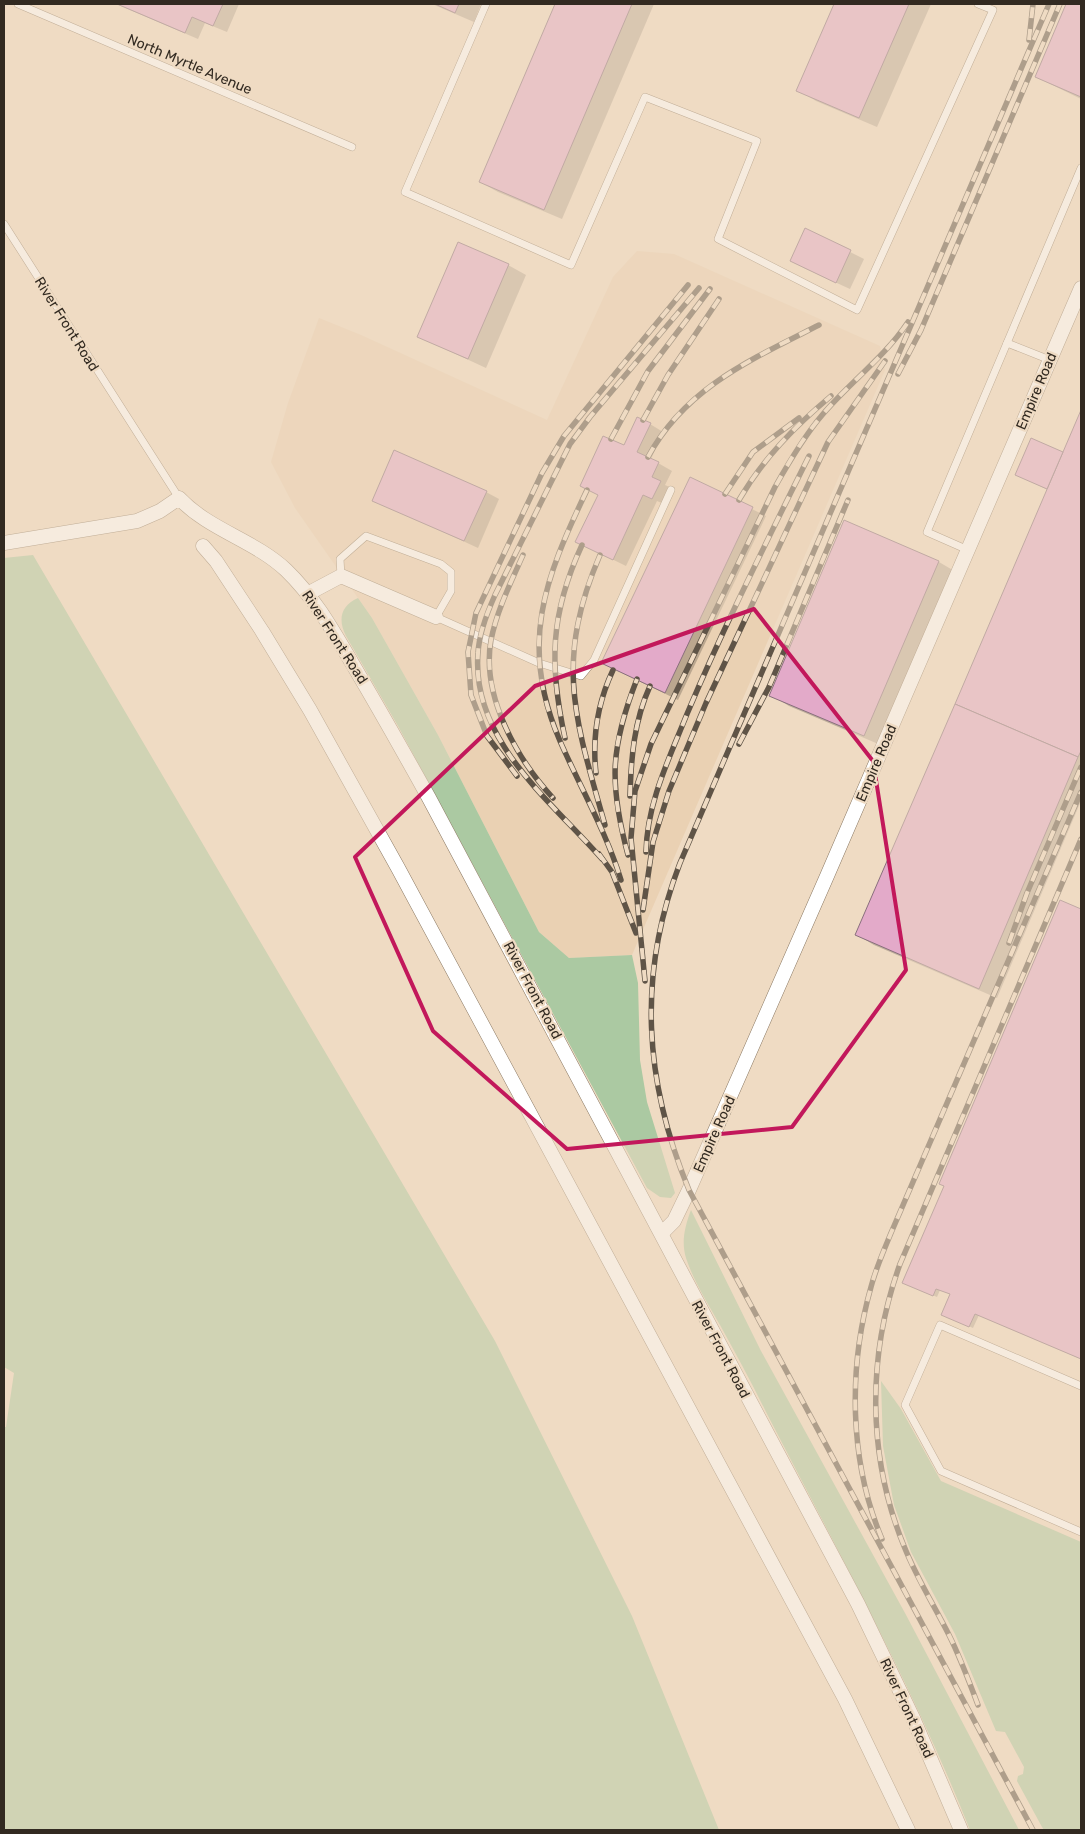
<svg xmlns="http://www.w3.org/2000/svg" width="1085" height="1834" font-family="Rubik,sans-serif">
<rect width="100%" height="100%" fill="#efdbc3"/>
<!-- built -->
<polygon fill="#ead1b3" points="637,251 674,254 880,346 885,370 632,955 569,958 539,932 438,735 372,618 295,508 271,462 288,403 319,318 361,335 547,420 613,277"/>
<!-- green -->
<g fill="#abc9a2">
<polygon points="33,555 495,1341 632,1616 719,1830 4,1830 4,1427 6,1427 14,1373 4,1367 4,558"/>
<path d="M358,598L372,618L438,735L539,932L569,958L632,955L638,983L640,1060L647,1102L675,1193L671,1198L660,1197L647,1188L398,726L346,636C338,620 340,606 358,598Z"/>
<path d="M691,1210L761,1351L905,1613L1019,1830H970C913,1686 837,1550 766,1412C752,1383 736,1354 720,1325C708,1304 694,1282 686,1258C681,1242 685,1226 691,1210Z"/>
<polygon points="881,1381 901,1409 941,1481 1081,1542 1081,1830 1044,1830 1042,1827 1017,1781 1018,1776 1023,1774 1024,1767 1005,1732 996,1731 955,1634 911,1552 894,1505 883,1446"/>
</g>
<!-- shadow -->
<g fill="#0003">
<polygon points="116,4 239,4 227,32 205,23 198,39"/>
<polygon points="432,4 481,4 474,22"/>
<polygon points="556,4 654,4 562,219 498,192 480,182"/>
<polygon points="835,4 931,4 877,127 816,101 798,90"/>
<polygon points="1068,4 1081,4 1081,99 1036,77"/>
<polygon points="806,230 864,259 850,289 804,268"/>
<polygon points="508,265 526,275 486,368 419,337"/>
<polygon points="1081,413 1081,801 997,998 874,945 857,935 1048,490 1017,475 1032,440 1064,453"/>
<polygon points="650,424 663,432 651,459 672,471 665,485 674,489 666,505 657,501 626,566 577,542 599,495 581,486"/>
<polygon points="691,479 766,516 678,700 616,670"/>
<polygon points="486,492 499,499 478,548 374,500"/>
<polygon points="845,522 939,562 956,572 883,746 789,706 771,695"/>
<polygon points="1061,902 1081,911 1081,1359 979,1315 973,1328 946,1316 951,1294 940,1290 937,1297 908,1284 945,1186"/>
</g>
<!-- building -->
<g fill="#e3aac9" stroke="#896f7d">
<polygon points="117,4 223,4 213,26 192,17 185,33"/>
<polygon points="435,4 459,4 455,13"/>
<polygon points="555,4 632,4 544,210 479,182"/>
<polygon points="834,4 909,4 859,118 796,91"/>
<polygon points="1066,4 1081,4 1081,97 1035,77"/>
<polygon points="805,228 851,250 836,283 790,261"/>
<polygon points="458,242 509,264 468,359 417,337"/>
<polygon points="1081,410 1081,751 1078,757 955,704"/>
<polygon points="637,417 651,423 637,452 659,462 652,477 661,481 652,499 643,495 613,560 575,542 598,495 580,486 603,436 624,445"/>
<polygon points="1031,438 1063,452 1047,489 1015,475"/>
<polygon points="394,450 487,491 464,541 372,501"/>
<polygon points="690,477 753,507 665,693 601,663"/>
<polygon points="844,520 939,561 864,736 769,696"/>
<polygon points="955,704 1078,757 979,989 855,935"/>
<polygon points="1060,900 1081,909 1081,1359 975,1314 969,1327 941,1315 950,1294 936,1289 933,1296 902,1283 944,1186 939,1184"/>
</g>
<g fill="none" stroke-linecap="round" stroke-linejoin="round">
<!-- lane casing -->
<g stroke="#8b7963" stroke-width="8">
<g id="lane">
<polyline points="18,4 352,147"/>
<polyline points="486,4 405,192 571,265 645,97 757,141 718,239 857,310 993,10 978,4"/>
<polyline points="4,224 179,498"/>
<polyline points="1007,343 1050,360"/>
<polyline points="968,550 927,532 1081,168"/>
<polyline points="341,576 340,559 366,536 441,564 451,572 451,591 436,617 539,663 581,676 594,660 671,490"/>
<polyline points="1081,1386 940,1325 905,1405 941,1471 1081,1532"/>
</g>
</g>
<!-- street casing -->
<g stroke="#8b7963" stroke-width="15">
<g id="street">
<path d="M4,543L137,521L160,511L179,498C209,530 254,540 286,570C314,597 332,629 352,663C378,707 404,753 429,798L858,1604L913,1718L961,1830"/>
<polyline points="203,546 216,561 262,631 310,710 398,868 845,1699 908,1830"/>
<polyline points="309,593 341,576 436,617"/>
<polyline points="662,1233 674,1221 689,1190 827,876 1081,288"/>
</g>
</g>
<!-- lane -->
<use href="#lane" stroke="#fff" stroke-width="7"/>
<!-- street -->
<use href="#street" stroke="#fff" stroke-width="14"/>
<!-- rail casing -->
<g stroke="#5f5447" stroke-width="5.5">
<g id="rail">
<polyline points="1029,40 1033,4"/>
<polyline points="898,374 921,330 1060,4"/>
<polyline points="643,420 668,375 719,299"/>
<polyline points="611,439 648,371 710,289"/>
<path d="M648,457C685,388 752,359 819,325"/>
<path d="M587,490C545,578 518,645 560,741C580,787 606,831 621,880"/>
<polyline points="725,494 753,452 799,418"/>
<path d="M739,500C763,459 794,427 831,396"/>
<path d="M523,555C511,582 497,610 491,640C481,696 517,759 553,798"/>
<path d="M600,555C554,662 575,719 605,825"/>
<path d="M565,738C549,665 550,614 582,545"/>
<polyline points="739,744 769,687 848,500"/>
<path d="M596,773C592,737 598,702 613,670"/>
<polyline points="517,776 487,736 471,695 468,652 476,613 542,473 564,436 688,285"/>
<path d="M630,796C631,758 634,721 650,686"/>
<path d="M646,852C647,803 669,759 687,714C724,626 767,541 809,456"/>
<polyline points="599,854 612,872 636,933"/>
<path d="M628,855C609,784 610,748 637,679"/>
<path d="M602,859C551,801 471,740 478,653C479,633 487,613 495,595L570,444L590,417L699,288"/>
<polyline points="643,910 653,842 669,791 706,703 828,442 885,361"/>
<polyline points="1009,943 1027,893 1081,767"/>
<path d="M645,981L631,838L635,791L651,744L775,487C789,462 804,436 823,414C851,381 884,358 908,322"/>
<path d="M882,1539C849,1461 848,1368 871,1287C876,1268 884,1250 891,1233L1081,792"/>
<path d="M978,1705C969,1681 960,1657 949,1635C934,1605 916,1577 904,1546C867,1456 867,1355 900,1264L1081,839"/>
<path d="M1033,1830L689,1190C644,1081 637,975 680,863L1049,4"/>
</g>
</g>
<!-- rail -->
<use href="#rail" stroke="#efdbc3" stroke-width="4" stroke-dasharray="11" stroke-linecap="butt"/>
</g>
<!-- marked area -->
<path d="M0 0H1085V1834H0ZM754,609L873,761L906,970L792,1127L567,1149L433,1031L355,857L535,686Z" fill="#efdbc3" fill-opacity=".55" fill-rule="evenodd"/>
<path fill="none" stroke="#c2185b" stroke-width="4" stroke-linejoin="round" d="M754,609L873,761L906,970L792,1127L567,1149L433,1031L355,857L535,686Z"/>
<g text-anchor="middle" stroke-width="4.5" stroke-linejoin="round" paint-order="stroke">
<!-- street labels -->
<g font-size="14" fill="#322a21" stroke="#efdbc3">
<text transform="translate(190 64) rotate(23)" y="5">North Myrtle Avenue</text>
<text transform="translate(67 324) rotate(58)" y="5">River Front Road</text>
<text transform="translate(1036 391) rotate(-67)" y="5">Empire Road</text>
<text transform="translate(335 637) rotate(57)" y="5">River Front Road</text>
<text transform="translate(876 763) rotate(-67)" y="5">Empire Road</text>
<text transform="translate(533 990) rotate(62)" y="5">River Front Road</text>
<text transform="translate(714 1134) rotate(-66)" y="5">Empire Road</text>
<text transform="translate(721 1349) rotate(62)" y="5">River Front Road</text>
<text transform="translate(907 1708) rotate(65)" y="5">River Front Road</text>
</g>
</g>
<!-- border -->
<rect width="1085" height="1834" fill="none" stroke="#322a21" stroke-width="10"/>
</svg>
